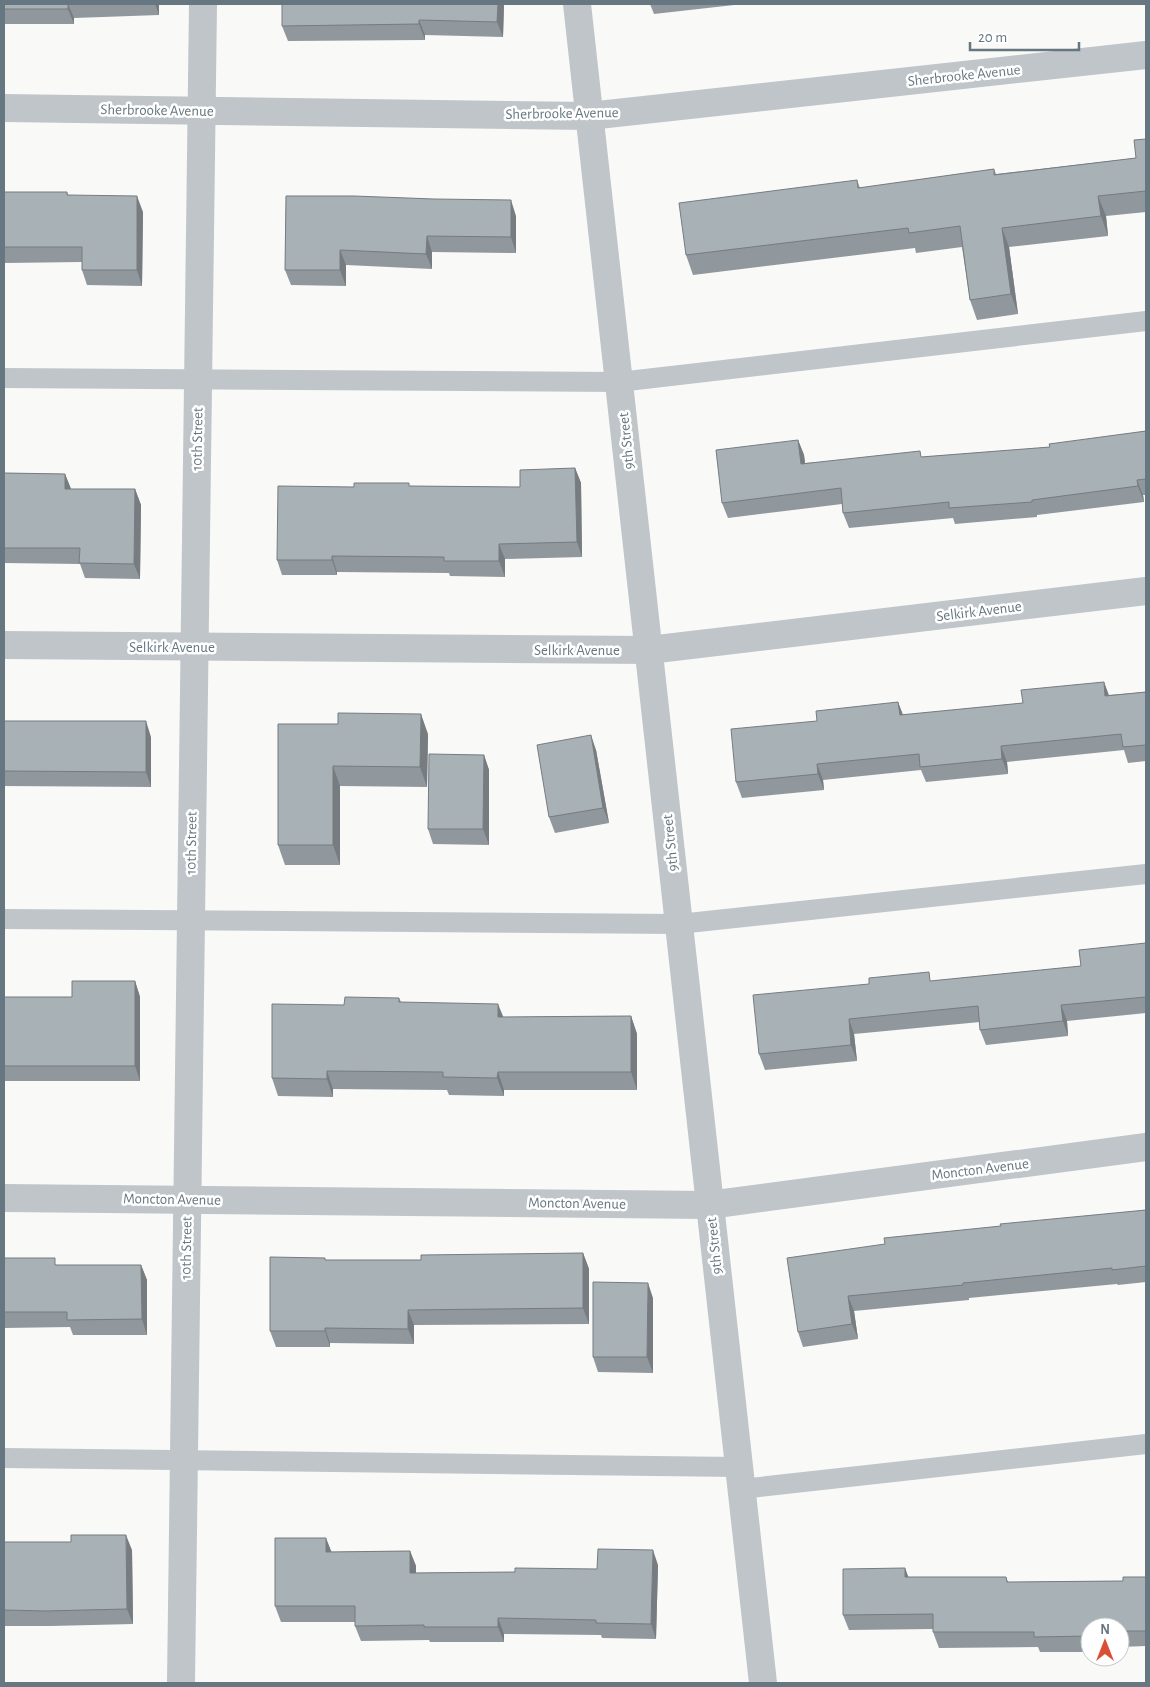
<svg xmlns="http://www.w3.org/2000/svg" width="1150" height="1687" font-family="'Alegreya Sans',sans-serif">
<rect width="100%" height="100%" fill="#f9f9f7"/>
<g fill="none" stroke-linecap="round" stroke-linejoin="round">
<!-- lane -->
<g stroke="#c0c5c9" stroke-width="20">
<polyline points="4,378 619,382 1146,321"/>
<polyline points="4,919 679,924 1146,874"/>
<polyline points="4,1458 738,1467"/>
<polyline points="741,1489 1146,1444"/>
</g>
<!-- street -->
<g stroke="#c0c5c9" stroke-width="28">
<polyline points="577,4 763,1683"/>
<polyline points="4,108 589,116 1146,55"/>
<polyline points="4,645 649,650 1146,591"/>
<polyline points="4,1198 709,1205 1146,1147"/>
<polyline points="181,1683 203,4"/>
</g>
</g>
<!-- wall -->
<g fill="#90989d">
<polygon points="4,4 159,4 159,15 74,18 74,24 4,24"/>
<polygon points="504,4 503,37 425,35 425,40 288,41 282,26"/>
<polygon points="650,4 743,4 654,14"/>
<polygon points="1146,139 1146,212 1106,216 1108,236 1009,247 1018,314 977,320 970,300 962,247 916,253 915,248 693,275 686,255 857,180 860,188 994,169 996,174 1136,158"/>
<polygon points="4,192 67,192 68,195 143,212 142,286 87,285 82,270 82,262 4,263"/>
<polygon points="286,196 516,216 516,253 432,252 432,269 346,265 346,286 291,285 285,270"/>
<polygon points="1146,431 1146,495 1143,495 1144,502 1037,515 1037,517 955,524 953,518 849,528 843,513 842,504 728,518 722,503 798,440 804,455 805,463 922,457 1050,447"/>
<polygon points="575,468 581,483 582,557 505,559 505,577 450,576 449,573 337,572 337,575 282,575 277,560 354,487 410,486 520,487"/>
<polygon points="4,473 65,474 71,489 135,489 141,505 140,579 85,578 80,564 4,563"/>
<polygon points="1104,682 1109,695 1146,692 1146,761 1128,763 1124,750 1007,762 1008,774 926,782 921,770 823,780 824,790 742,798 736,782 898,702 903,715 1023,703"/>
<polygon points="4,721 151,737 151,787 4,786"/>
<polygon points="278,724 428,734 427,787 340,786 340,865 285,865 278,845"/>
<polygon points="596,750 609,823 555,833 549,817"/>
<polygon points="484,755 489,770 489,845 433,844 428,829"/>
<polygon points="1146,943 1146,1013 1067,1021 1068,1036 986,1045 980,1030 980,1022 854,1034 857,1061 765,1070 759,1054 932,981 1081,966"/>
<polygon points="135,981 140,997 140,1081 4,1081 4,997 72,997"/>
<polygon points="399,998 401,1002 503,1017 631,1016 637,1034 637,1090 504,1090 504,1096 449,1095 447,1090 333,1089 333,1097 278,1096 272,1078 344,1005"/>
<polygon points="1146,1210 1146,1282 1118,1285 1117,1284 969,1298 969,1300 854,1311 858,1339 803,1347 798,1332 885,1244 1001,1226"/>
<polygon points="583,1253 589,1269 589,1324 414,1325 414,1344 330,1343 330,1347 276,1347 270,1331 326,1260 421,1260"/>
<polygon points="4,1258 58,1265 141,1265 147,1280 147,1335 73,1335 70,1327 4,1328"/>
<polygon points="653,1298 653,1373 598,1372 593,1357"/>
<polygon points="4,1542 132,1550 133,1624 51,1626 4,1626"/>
<polygon points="410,1551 416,1566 416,1573 515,1572 597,1569 658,1565 656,1639 602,1638 601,1635 504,1634 504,1642 430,1642 429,1640 361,1641 355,1626 355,1622 281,1622 275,1606 331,1552"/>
<polygon points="905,1568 908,1577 1006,1577 1008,1582 1123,1581 1146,1577 1146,1646 1120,1647 1120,1627 1090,1627 1090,1652 1040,1652 1038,1647 939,1648 933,1632 933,1629 849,1630 843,1615"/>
</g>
<!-- shaded-wall -->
<g fill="#767c7f">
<polygon points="68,4 74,18 74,24 68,9"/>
<polygon points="155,4 159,4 159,15"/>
<polygon points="498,4 504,4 503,37 497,22"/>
<polygon points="419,20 425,35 425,40 419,24"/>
<polygon points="137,196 143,212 142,286 137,270"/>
<polygon points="1098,196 1106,216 1108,236 1101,216"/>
<polygon points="511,200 516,216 516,253 511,237"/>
<polygon points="1002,228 1009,247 1018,314 1011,294"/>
<polygon points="427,236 432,252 432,269 426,254"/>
<polygon points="340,250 346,265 346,286 340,270"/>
<polygon points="798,440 804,455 807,479 801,464"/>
<polygon points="575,468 581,483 582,557 577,542"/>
<polygon points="65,474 71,489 65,489"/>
<polygon points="1137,480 1143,495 1144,502 1138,486"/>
<polygon points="135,489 141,505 140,579 134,564"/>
<polygon points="499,544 505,559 505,577 499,561"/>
<polygon points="332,556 337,572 337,575 332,560"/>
<polygon points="1104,682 1109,697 1105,696"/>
<polygon points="898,702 904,718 900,715"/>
<polygon points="421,714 428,734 427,787 420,767"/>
<polygon points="146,721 151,737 151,787 146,772"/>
<polygon points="591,735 596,750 609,823 603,808"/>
<polygon points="1001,746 1007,762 1008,774 1002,759"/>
<polygon points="484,755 489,770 489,845 483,829"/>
<polygon points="817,764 823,780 824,790 818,774"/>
<polygon points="333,766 340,786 340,865 333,845"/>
<polygon points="135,981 140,997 140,1081 135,1066"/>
<polygon points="498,1004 505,1021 498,1017"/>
<polygon points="1061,1005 1067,1021 1068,1036 1063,1021"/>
<polygon points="631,1016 637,1034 637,1090 631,1072"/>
<polygon points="849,1019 854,1034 857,1061 851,1045"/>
<polygon points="327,1071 333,1089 333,1097 327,1079"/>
<polygon points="498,1072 504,1090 504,1096 497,1078"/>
<polygon points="583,1253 589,1269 589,1324 583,1308"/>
<polygon points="141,1265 147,1280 147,1335 142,1319"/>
<polygon points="648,1283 653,1298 653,1373 647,1357"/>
<polygon points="848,1296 854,1311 858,1339 852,1324"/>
<polygon points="408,1310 414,1325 414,1344 408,1329"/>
<polygon points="325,1328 330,1343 330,1347 325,1331"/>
<polygon points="126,1535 132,1550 133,1624 127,1609"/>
<polygon points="326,1538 332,1553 326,1552"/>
<polygon points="653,1550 658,1565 656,1639 651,1624"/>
<polygon points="410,1551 416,1566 416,1588 410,1573"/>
<polygon points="905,1568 911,1584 905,1577"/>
<polygon points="498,1618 504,1634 504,1642 498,1627"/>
</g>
<!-- building -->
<g fill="#a8b1b6" stroke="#767c7f">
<rect x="4" y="4" width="64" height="5"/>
<polygon points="282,4 498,4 497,22 419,20 419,24 282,26"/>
<polygon points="1146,139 1146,191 1098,196 1101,216 1002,228 1011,294 970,300 960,226 909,233 908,228 686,255 679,203 857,180 858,188 994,169 994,175 1136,158 1134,140"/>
<polygon points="4,192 67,192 67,195 137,196 137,270 82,270 82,247 4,247"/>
<polygon points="286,196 354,196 434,199 511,200 511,237 427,236 426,254 340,250 340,270 285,270"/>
<polygon points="1146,431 1146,479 1137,480 1138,486 1032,500 1032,502 949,508 949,502 843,513 841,488 722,503 716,450 798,440 801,464 920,451 921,457 1050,447 1049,444"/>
<polygon points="575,468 577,542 499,544 499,561 444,561 444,557 332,556 332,560 277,560 278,486 354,487 354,483 409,483 409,486 520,487 520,470"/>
<polygon points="4,473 65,474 65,489 135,489 134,564 79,563 80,548 4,548"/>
<polygon points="1104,682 1105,696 1146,692 1146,745 1123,747 1121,734 1001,746 1002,759 920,767 919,754 817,764 818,774 736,782 731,729 817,721 816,711 898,702 900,715 1023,703 1021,690"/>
<polygon points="338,713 421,714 420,767 333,766 333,845 278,845 278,724 338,724"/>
<polygon points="4,721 146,721 146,772 4,771"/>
<polygon points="591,735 603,808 549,817 537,745"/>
<polygon points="429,754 484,755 483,829 428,829"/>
<polygon points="1146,943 1146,997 1061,1005 1063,1021 980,1030 978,1006 849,1019 851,1045 759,1054 753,995 869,984 869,978 929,972 930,981 1081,966 1079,950"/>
<polygon points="72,981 135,981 135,1066 4,1066 4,997 72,997"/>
<polygon points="345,997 399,998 399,1002 498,1004 498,1017 631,1016 631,1072 498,1072 497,1078 443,1077 443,1072 327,1071 327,1079 272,1078 272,1004 344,1005"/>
<polygon points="1146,1210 1146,1266 1112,1270 1112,1268 963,1283 963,1285 848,1296 852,1324 798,1332 787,1258 885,1244 884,1238 1001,1226 1000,1224"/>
<polygon points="583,1253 583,1308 408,1310 408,1329 325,1328 325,1331 270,1331 270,1257 325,1258 325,1260 421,1260 421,1255"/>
<polygon points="4,1258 55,1258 55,1265 141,1265 142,1319 67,1320 67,1312 4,1312"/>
<polygon points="593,1282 648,1283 647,1357 593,1357"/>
<polygon points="71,1535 126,1535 127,1609 45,1611 4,1610 4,1542 71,1542"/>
<polygon points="275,1538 326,1538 326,1552 410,1551 410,1573 515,1572 515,1568 597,1569 598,1549 653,1550 651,1624 596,1623 596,1620 498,1618 498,1627 424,1627 424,1625 355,1626 355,1606 275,1606"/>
<polygon points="905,1568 905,1577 1006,1577 1007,1582 1123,1581 1123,1577 1146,1577 1146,1631 1120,1631 1120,1627 1090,1627 1090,1636 1034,1637 1034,1632 933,1632 933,1614 843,1615 843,1569"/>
</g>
<g text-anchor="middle" stroke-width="5" stroke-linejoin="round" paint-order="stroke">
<!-- street labels -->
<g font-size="15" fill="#667781" stroke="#fff">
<text transform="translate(964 75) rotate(-6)" y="5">Sherbrooke Avenue</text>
<text transform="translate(157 110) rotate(1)" y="5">Sherbrooke Avenue</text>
<text transform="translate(562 113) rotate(-1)" y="5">Sherbrooke Avenue</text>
<text transform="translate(197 439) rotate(-89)" y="5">10th Street</text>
<text transform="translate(626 441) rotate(-96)" y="5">9th Street</text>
<text transform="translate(979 611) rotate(-7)" y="5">Selkirk Avenue</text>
<text x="172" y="652">Selkirk Avenue</text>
<text x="577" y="655">Selkirk Avenue</text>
<text transform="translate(191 843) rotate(-89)" y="5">10th Street</text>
<text transform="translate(670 843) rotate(-96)" y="5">9th Street</text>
<text transform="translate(980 1169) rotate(-7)" y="5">Moncton Avenue</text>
<text transform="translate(172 1199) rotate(1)" y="5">Moncton Avenue</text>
<text transform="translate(577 1203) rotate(1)" y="5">Moncton Avenue</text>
<text transform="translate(714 1246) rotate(-96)" y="5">9th Street</text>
<text transform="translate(186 1248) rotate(-89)" y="5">10th Street</text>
</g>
</g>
<!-- border -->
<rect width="1150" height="1687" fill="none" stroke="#667781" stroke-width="10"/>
<!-- north arrow -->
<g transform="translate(1105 1642)"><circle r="24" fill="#ffffff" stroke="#c2c9cd"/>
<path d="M0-4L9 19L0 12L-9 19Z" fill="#da5037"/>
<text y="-8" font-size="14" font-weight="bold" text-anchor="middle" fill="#667781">N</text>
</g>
<!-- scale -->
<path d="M970 42v8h109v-8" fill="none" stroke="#667781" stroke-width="2.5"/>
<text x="978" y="42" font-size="15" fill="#667781" stroke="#ffffff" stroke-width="4" paint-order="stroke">20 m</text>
</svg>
